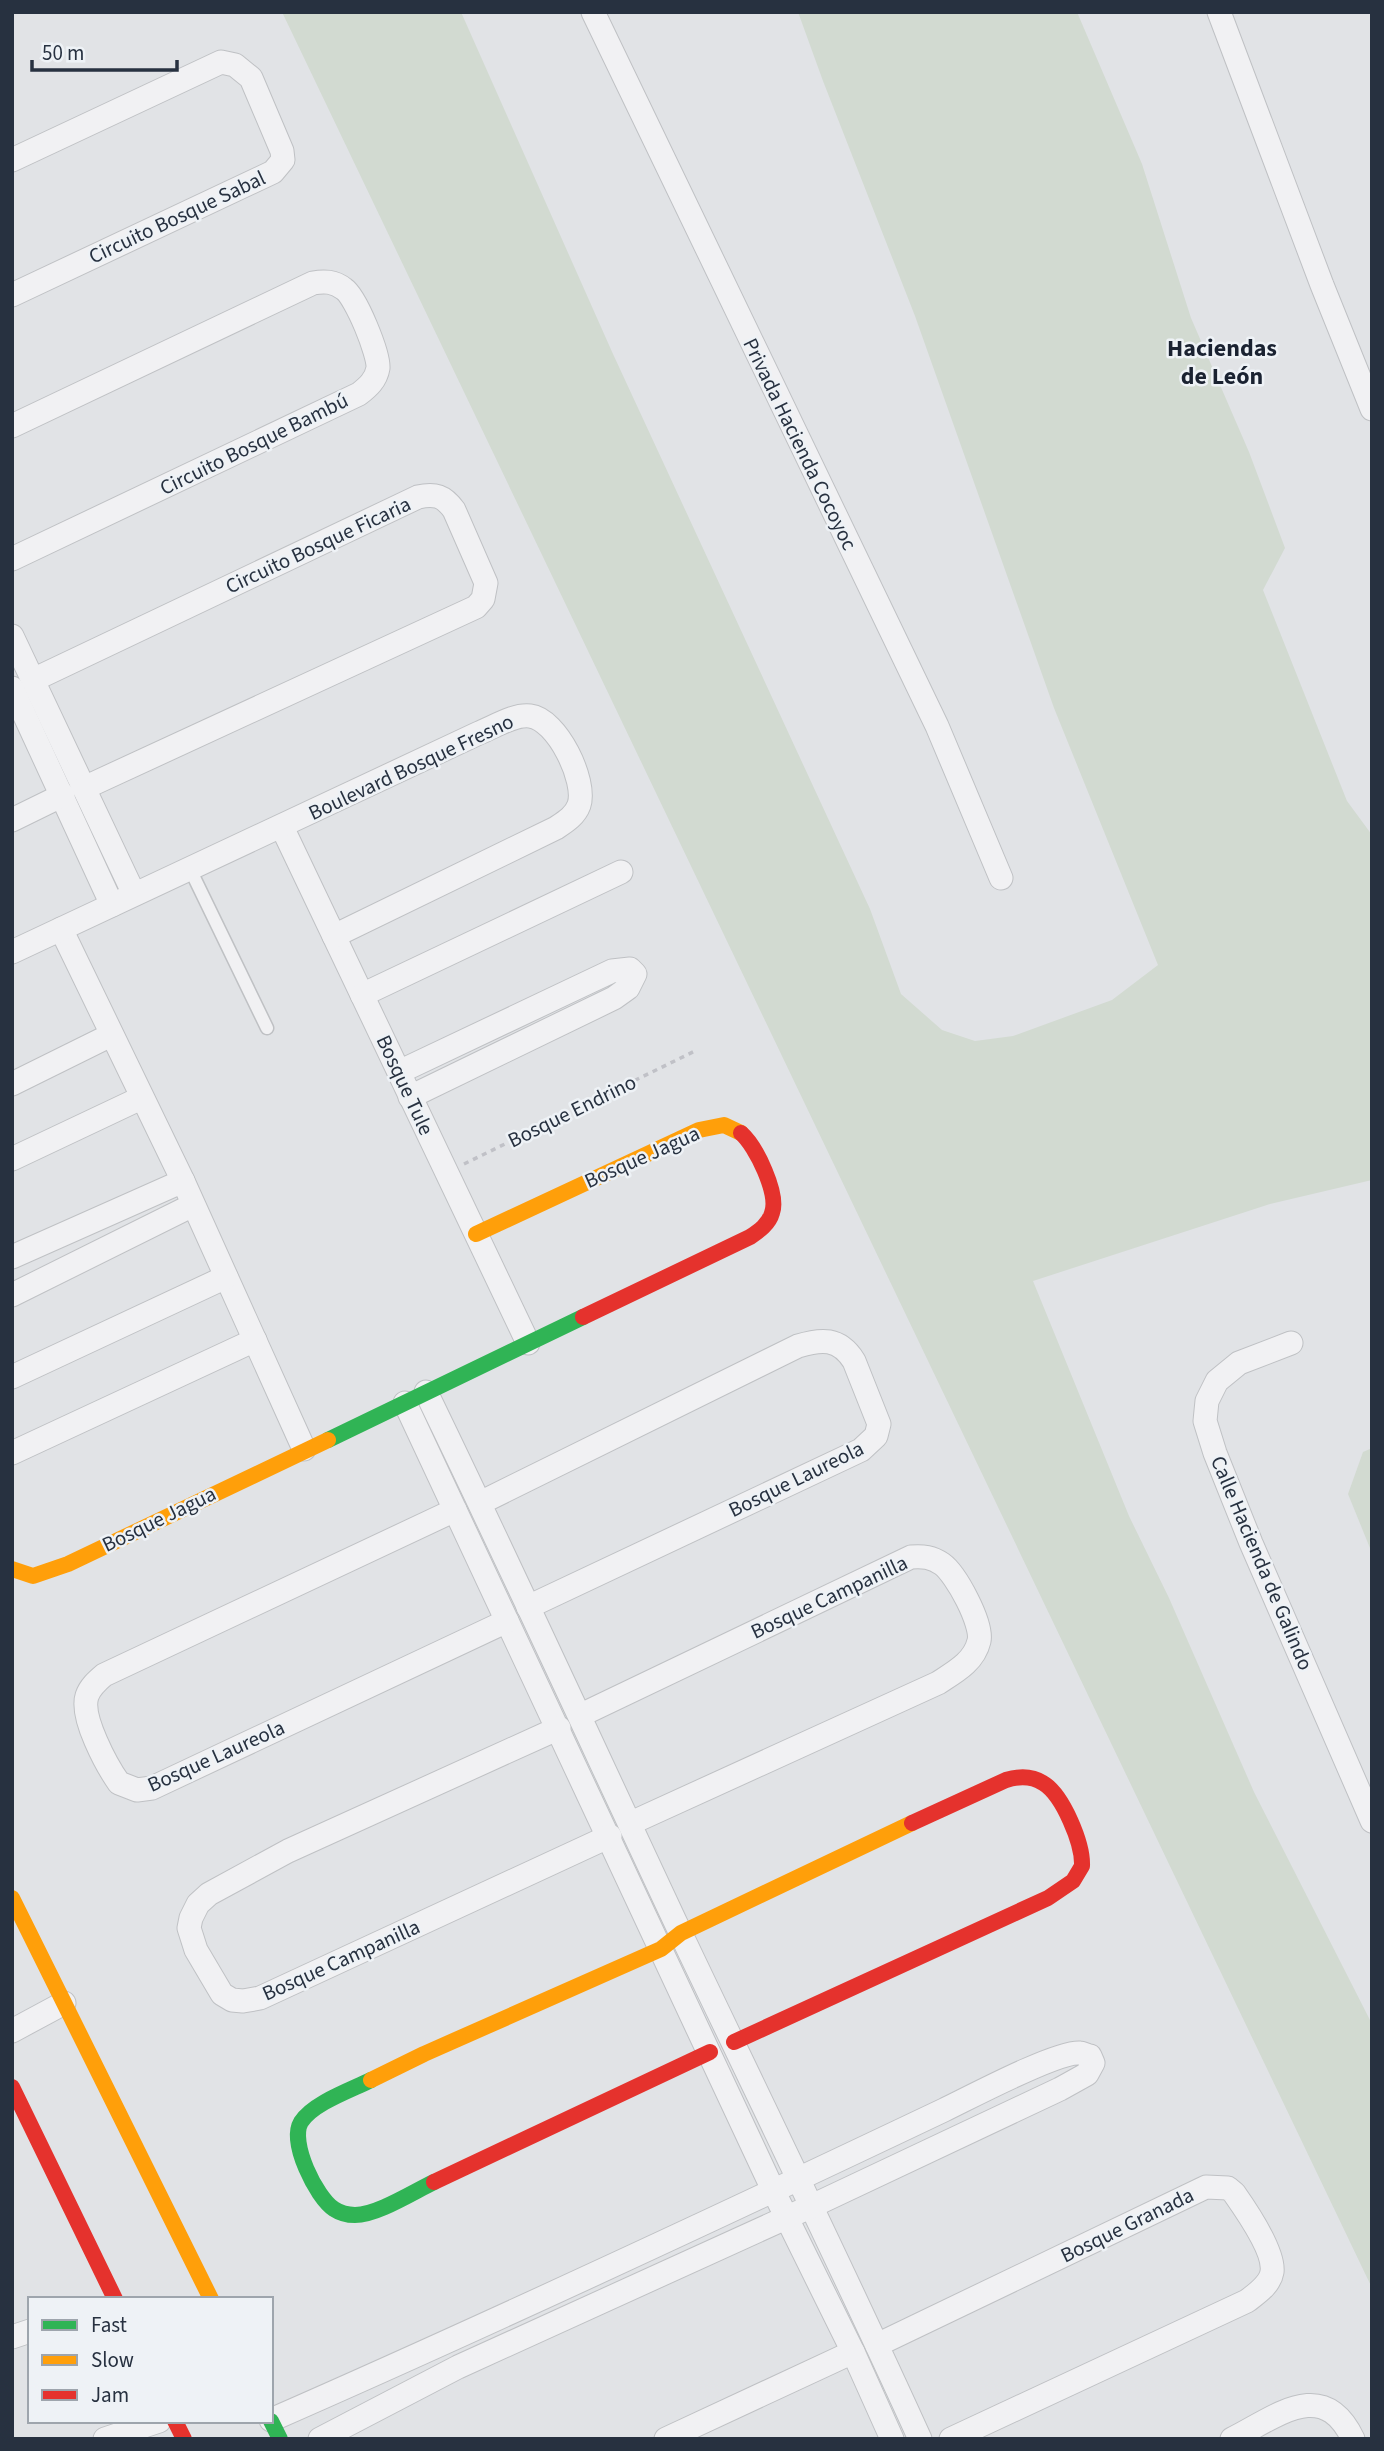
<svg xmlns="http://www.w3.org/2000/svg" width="1384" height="2451" font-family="'Source Sans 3',sans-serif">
<rect width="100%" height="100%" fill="#e1e3e6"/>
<!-- green -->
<g fill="#d2dad1">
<polygon points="282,12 461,12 613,354 870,909 901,994 942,1030 975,1041 1013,1036 1112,1000 1158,965 1054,708 915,316 823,81 798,12 1077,12 1142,164 1191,318 1249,452 1285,548 1263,590 1347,801 1372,835 1372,1180 1270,1204 1033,1281 1129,1516 1169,1598 1254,1792 1372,2024 1372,2288"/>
<polygon points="1372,1448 1372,1553 1348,1494 1363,1452"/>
</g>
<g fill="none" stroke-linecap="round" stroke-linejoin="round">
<!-- lane casing -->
<g stroke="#bfc1c4" stroke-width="15">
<polyline id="lane" points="190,869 267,1028"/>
</g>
<!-- street casing -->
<g stroke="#bfc1c4" stroke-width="25">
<g id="street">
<polyline points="593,12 937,726 1001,878"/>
<polyline points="1219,12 1322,285 1372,409"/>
<polyline points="12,160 221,62 235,65 251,78 282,151 283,160 273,172 12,295"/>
<path d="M12,426L313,283C324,281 334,281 344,289C356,297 379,354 378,368C376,380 368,387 359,394L12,559"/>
<polyline points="12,636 134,894"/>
<path d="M33,680L418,497C435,493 444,496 454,510L486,583L483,599L476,607L84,788"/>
<polyline points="12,688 112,905"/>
<polyline points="12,820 63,795"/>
<polyline points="282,827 528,1343"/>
<polyline points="61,929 183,1181 304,1449"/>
<path d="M12,952L479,733C494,727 514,714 530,716C557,719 587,781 579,805C575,816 565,822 556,828L334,936"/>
<polyline points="362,995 621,872"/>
<polyline points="399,1072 612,971 630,969 635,974 628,988 614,998 410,1097"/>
<polyline points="12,1084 111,1035"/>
<polyline points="12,1159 141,1098"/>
<polyline points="12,1257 183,1181"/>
<polyline points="12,1295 193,1205"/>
<polyline points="1291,1343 1239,1363 1217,1381 1207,1401 1205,1421 1215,1453 1251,1543 1372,1821"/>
<polyline points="12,1377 226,1277"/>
<path d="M426,1392C513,1571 596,1753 681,1934C761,2102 843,2269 920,2439"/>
<polyline points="405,1403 774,2192 853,2352 892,2439"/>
<polyline points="12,1453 255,1340"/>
<path d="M480,1503L798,1346C821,1339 839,1337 854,1361L879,1424L876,1436L861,1450L528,1607"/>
<path d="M455,1510L104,1675C97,1681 90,1687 87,1696C80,1717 107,1766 119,1783L137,1790L152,1788L507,1621"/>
<path d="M581,1715L911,1557C923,1556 932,1557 942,1564C956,1574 983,1624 979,1641C974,1662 955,1672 938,1683L631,1823"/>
<polyline points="559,1728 288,1851 209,1894 198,1904 191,1918 189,1928 196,1950 222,1994 232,2000 243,2001 260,1998 610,1836"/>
<polyline points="12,2031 64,2003"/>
<polyline points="12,2337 30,2331"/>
<path d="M877,2345L1206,2187L1228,2188L1234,2193C1246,2210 1275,2252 1272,2272C1270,2285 1256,2294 1247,2301L951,2439"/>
<path d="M271,2420C497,2321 721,2216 944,2110C969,2098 1057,2051 1080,2053C1082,2053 1088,2056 1090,2056L1093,2063L1087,2074L1060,2089L812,2206L458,2367L320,2439"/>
<polyline points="105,2439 159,2421"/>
<polyline points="666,2439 853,2352"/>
<path d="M1232,2439C1276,2417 1323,2376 1353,2439"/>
</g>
</g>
<!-- path -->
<polyline stroke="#c0c1c7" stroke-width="3.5" stroke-dasharray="5 5" stroke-linecap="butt" points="464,1164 697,1050"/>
<!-- lane -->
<use href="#lane" stroke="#f1f1f3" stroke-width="12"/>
<!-- street -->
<use href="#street" stroke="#f1f1f3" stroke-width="23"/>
<!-- fast -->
<g stroke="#30b455" stroke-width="16">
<polyline points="328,1440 583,1317"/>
<path d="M371,2080C351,2090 313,2103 301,2122C289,2142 316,2197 334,2209C340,2213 347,2215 355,2215C377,2215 413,2192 434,2182"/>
<polyline points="271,2421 280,2439"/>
</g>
<!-- slow -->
<g stroke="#ff9f0a" stroke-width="16">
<polyline points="476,1234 699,1130 724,1125 741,1133"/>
<polyline points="12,1569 33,1576 68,1564 328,1440"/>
<polyline points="12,1898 211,2299"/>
<polyline points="371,2080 424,2054 661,1949 681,1933 912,1823"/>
</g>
<!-- jam -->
<g stroke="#e5322d" stroke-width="16">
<path d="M583,1317L750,1237C759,1231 769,1224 772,1213C779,1194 756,1146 741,1133"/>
<path d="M734,2042L1048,1898L1073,1881L1082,1866C1083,1844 1063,1795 1043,1783C1032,1776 1019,1776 1006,1780L912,1823"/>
<polyline points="12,2087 115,2299"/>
<polyline points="434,2182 710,2052"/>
<polyline points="175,2421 184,2439"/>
</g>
</g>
<g text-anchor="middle" stroke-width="5" stroke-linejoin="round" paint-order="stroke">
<!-- street labels -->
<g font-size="21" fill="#273140" stroke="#eef2f6">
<text transform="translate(177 217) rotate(-25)" y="7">Circuito Bosque Sabal</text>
<text transform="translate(254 444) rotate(-26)" y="7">Circuito Bosque Bambú</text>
<text transform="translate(800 444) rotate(64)" y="7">Privada Hacienda Cocoyoc</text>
<text transform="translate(318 545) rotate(-25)" y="7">Circuito Bosque Ficaria</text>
<text transform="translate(411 767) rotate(-25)" y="7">Boulevard Bosque Fresno</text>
<text transform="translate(405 1085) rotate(65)" y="7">Bosque Tule</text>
<text transform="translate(572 1111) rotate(-26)" y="7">Bosque Endrino</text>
<text transform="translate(642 1157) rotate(-24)" y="7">Bosque Jagua</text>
<text transform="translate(796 1479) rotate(-26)" y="7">Bosque Laureola</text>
<text transform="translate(159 1519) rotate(-26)" y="7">Bosque Jagua</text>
<text transform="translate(1262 1563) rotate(67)" y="7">Calle Hacienda de Galindo</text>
<text transform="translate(829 1597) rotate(-25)" y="7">Bosque Campanilla</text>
<text transform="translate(216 1756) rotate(-24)" y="7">Bosque Laureola</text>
<text transform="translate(341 1960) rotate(-24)" y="7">Bosque Campanilla</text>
<text transform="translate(1127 2225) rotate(-26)" y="7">Bosque Granada</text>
</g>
<!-- quarter labels -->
<g font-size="24" font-weight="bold" fill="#1a2231" stroke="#eef2f6">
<text x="1222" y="356">Haciendas<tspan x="1222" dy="28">de León</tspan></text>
</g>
</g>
<!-- border -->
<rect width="1384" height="2451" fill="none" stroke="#273140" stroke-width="28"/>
<!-- legend -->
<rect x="28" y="2297" width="245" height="126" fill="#eef2f6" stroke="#9ea5ad" stroke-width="2"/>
<rect x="42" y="2320" width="35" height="10" fill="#30b455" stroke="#9ea5ad" stroke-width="2"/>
<text x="91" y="2332" font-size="21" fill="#273140">Fast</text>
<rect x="42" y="2355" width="35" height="10" fill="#ff9f0a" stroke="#9ea5ad" stroke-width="2"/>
<text x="91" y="2367" font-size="21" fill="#273140">Slow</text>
<rect x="42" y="2390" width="35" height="10" fill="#e5322d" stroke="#9ea5ad" stroke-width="2"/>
<text x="91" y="2402" font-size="21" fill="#273140">Jam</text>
<!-- scale -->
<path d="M32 60v10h145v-10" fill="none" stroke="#273140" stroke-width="3.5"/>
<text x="42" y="60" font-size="21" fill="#273140" stroke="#eef2f6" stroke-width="5" paint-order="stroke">50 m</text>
</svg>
